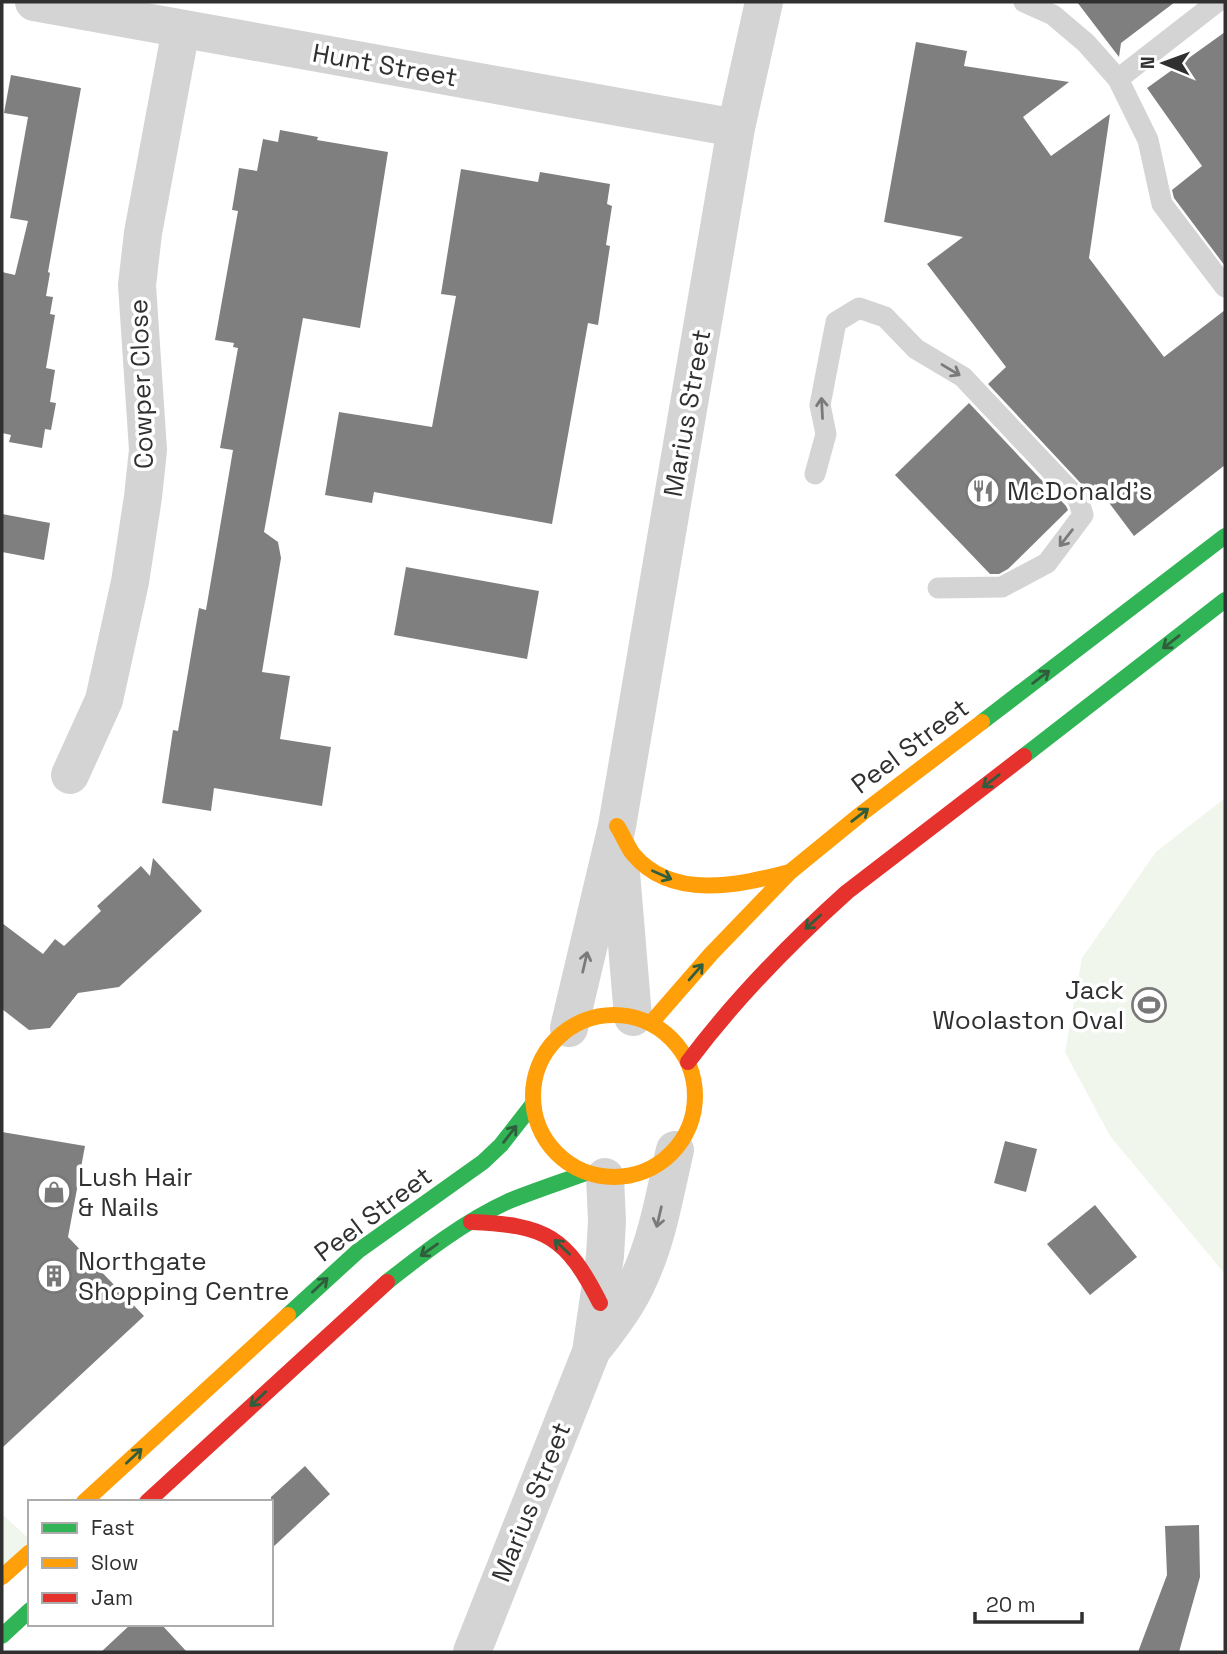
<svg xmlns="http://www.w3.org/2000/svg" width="1227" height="1654" font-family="'Space Grotesk',sans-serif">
<rect width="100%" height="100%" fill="#fff"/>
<!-- green -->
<g fill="#f1f6ec">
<polygon points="1225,798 1225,1274 1110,1136 1065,1052 1082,958 1156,852"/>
<polygon points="2,1514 30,1540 2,1570"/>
</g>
<!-- building -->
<g fill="#7f7f7f">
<polygon points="1077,2 1175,2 1121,43 1119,57"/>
<polygon points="1225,32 1225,266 1174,198 1172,190 1202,166 1147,88"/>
<polygon points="916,42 967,51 964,66 1069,82 1023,117 1051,156 1110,114 1089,258 1164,357 1225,310 1225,465 1134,536 1095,484 1088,491 988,384 1006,367 927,264 963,237 884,222"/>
<polygon points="11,75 81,88 48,272 50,273 46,296 53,297 50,314 55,315 46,368 55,370 50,402 56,403 51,430 45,429 42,448 9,442 11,435 2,433 2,272 15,275 28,221 10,218 28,117 4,113"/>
<polygon points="280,130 318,137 317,140 388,152 360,328 303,318 264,532 278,542 281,558 262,672 290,676 280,739 331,747 322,806 214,788 211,811 162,803 173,730 178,731 199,608 206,610 233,450 220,448 238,348 233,347 234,343 215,340 238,211 232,210 239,168 257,171 263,139 278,142"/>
<polygon points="461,169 538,182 540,172 610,184 607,204 612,206 606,245 610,246 598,325 588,323 552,524 374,492 372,503 325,495 339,412 432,427 456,296 441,294"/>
<polygon points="969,403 1066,506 1068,510 1008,569 999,574 990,574 895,475"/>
<polygon points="2,514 50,523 44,560 2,552"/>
<polygon points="406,567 539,591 527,659 394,635"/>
<polygon points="153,858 202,911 119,987 78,993 50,1028 29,1030 2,1009 2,923 43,954 55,939 64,946 101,911 97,906 141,866 150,876"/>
<polygon points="2,1132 85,1146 68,1237 144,1316 2,1448"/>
<polygon points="1005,1141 1037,1149 1026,1192 994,1183"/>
<polygon points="1095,1205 1137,1257 1090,1295 1047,1244"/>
<polygon points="305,1466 330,1494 271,1549 271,1497"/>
<polygon points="1199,1525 1200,1577 1179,1652 1138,1652 1167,1575 1165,1526"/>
<polygon points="131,1624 161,1624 187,1652 101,1652"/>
</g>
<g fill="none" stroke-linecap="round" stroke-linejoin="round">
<!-- lane -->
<g stroke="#d4d4d4" stroke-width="21">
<polyline points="1024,2 1053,15 1086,43 1118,79 1148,140 1162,204 1225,287"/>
<polyline points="1118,79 1217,2"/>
<polyline points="815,474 826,434 820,405 836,322 859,308 885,317 916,349 963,377 1078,499 1083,515 1047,563 1002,587 938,588"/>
</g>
<!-- street -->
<g stroke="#d4d4d4" stroke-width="38">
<polyline points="34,2 736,128"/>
<polyline points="70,775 104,700 130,582 143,497 148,450 137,285 143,233 181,29"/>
<polyline points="620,860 633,1017"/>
<polyline points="569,1028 617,826 736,128 764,2"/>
<path d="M596,1345C613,1323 629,1302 640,1276C658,1237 665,1192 675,1150"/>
<polyline points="472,1652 591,1352 605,1256 607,1221 605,1177"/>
</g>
<!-- fast -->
<g stroke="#30b455" stroke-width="16">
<polyline points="982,722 1225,536"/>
<polyline points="1024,756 1225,600"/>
<path d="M387,1282C425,1252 465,1221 509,1201C534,1191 561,1182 586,1173"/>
<polyline points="288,1315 358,1251 483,1162 501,1145 533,1104"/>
<polyline points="2,1636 30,1610"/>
</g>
<!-- slow -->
<g stroke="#ff9f0a" stroke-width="16">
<path d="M617,826C623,835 627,846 633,854C672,901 739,885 790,872"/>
<circle cx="614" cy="1096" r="81"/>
<polyline points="651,1023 711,954 790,872 861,814 982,722"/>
<polyline points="84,1502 288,1315"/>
<polyline points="2,1577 30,1552"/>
</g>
<!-- jam -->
<g stroke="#e5322d" stroke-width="16">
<path d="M688,1062C735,999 789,944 847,892L1024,756"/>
<path d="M471,1222C546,1225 566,1236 600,1303"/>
<polyline points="147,1502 387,1282"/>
</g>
</g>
<!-- one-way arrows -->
<defs><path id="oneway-shaft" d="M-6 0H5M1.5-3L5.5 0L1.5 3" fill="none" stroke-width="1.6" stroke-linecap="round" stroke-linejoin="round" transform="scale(1.75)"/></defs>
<g stroke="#7a7a7a">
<use href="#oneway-shaft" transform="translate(951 370) rotate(31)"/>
<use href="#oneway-shaft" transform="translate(822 408) rotate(-93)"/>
<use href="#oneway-shaft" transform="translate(1066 538) rotate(128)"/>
<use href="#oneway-shaft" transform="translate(585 962) rotate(-77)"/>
<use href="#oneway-shaft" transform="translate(659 1217) rotate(103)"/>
</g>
<g stroke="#305e3d">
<use href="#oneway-shaft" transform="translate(1171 642) rotate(142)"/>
<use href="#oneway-shaft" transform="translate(1041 677) rotate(-37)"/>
<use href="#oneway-shaft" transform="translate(991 781) rotate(142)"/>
<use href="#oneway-shaft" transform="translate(860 815) rotate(-38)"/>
<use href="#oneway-shaft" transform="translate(662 875) rotate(24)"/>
<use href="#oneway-shaft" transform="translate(813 922) rotate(138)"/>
<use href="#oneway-shaft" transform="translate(696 972) rotate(-49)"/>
<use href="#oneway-shaft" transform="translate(510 1134) rotate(-52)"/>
<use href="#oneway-shaft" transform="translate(562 1247) rotate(-137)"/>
<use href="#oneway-shaft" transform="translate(429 1250) rotate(145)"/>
<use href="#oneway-shaft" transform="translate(320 1285) rotate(-43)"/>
<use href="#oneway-shaft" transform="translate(258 1399) rotate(137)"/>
<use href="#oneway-shaft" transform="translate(134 1456) rotate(-43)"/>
</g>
<!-- icons -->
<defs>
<g id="restaurant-ring" transform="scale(1.75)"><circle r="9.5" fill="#fff" stroke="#787878" stroke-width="1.5"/><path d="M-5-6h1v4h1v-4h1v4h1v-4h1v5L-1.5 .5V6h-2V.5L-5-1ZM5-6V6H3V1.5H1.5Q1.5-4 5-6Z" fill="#787878"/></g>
<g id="stadium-ring" transform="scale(1.75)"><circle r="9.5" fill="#fff" stroke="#787878" stroke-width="1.5"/><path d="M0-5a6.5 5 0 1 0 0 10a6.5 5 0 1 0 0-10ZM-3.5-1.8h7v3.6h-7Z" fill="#787878"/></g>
<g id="shop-ring" transform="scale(1.75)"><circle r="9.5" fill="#fff" stroke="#787878" stroke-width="1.5"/><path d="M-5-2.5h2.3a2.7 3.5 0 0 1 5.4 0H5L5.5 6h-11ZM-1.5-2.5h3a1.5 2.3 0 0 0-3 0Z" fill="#787878"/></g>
<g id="building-ring" transform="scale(1.75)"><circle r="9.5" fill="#fff" stroke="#787878" stroke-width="1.5"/><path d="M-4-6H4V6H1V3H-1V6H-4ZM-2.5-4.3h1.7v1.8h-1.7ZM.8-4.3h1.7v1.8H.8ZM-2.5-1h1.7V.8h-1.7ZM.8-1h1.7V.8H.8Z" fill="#787878"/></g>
</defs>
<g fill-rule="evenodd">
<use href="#restaurant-ring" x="983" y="491"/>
<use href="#stadium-ring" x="1149" y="1005"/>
<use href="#shop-ring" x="54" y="1192"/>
<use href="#building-ring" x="54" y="1276"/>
</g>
<g text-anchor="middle" stroke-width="7" stroke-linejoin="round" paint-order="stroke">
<!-- street labels -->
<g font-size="26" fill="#303030" stroke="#fff">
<text transform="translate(385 65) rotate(10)" y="9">Hunt Street</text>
<text transform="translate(141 384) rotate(-92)" y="9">Cowper Close</text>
<text transform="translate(687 413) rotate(-80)" y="9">Marius Street</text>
<text transform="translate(910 746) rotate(-37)" y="9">Peel Street</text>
<text transform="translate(373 1214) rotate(-37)" y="9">Peel Street</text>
<text transform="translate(531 1502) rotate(-68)" y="9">Marius Street</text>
</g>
<!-- poi labels -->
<g font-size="26" fill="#303030" stroke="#fff" text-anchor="start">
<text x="1007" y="500">McDonald's</text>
<text x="1124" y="999" text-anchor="end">Jack<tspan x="1124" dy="30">Woolaston Oval</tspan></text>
<text x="78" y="1186">Lush Hair<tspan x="78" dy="30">&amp; Nails</tspan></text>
<text x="78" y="1270">Northgate<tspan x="78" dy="30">Shopping Centre</tspan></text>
</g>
</g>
<!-- border -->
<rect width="1227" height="1654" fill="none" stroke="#303030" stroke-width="7"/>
<!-- legend -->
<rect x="28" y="1500" width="245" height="126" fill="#ffffff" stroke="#acacac" stroke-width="2"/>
<rect x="42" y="1523" width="35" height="10" fill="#30b455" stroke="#acacac" stroke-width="2"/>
<text x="91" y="1535" font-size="21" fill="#303030">Fast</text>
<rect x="42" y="1558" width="35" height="10" fill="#ff9f0a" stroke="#acacac" stroke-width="2"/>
<text x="91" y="1570" font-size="21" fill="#303030">Slow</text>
<rect x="42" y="1593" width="35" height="10" fill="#e5322d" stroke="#acacac" stroke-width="2"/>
<text x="91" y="1605" font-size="21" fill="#303030">Jam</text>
<!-- north arrow -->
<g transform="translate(1164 63) rotate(271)" stroke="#ffffff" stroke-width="5" paint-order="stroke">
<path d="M0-5L12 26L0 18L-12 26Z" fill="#303030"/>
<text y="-10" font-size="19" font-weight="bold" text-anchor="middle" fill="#303030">N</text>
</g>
<!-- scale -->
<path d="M975 1612v10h107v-10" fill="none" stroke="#303030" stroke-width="3.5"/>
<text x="986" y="1612" font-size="21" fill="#303030" stroke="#ffffff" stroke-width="5" paint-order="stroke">20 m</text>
</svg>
